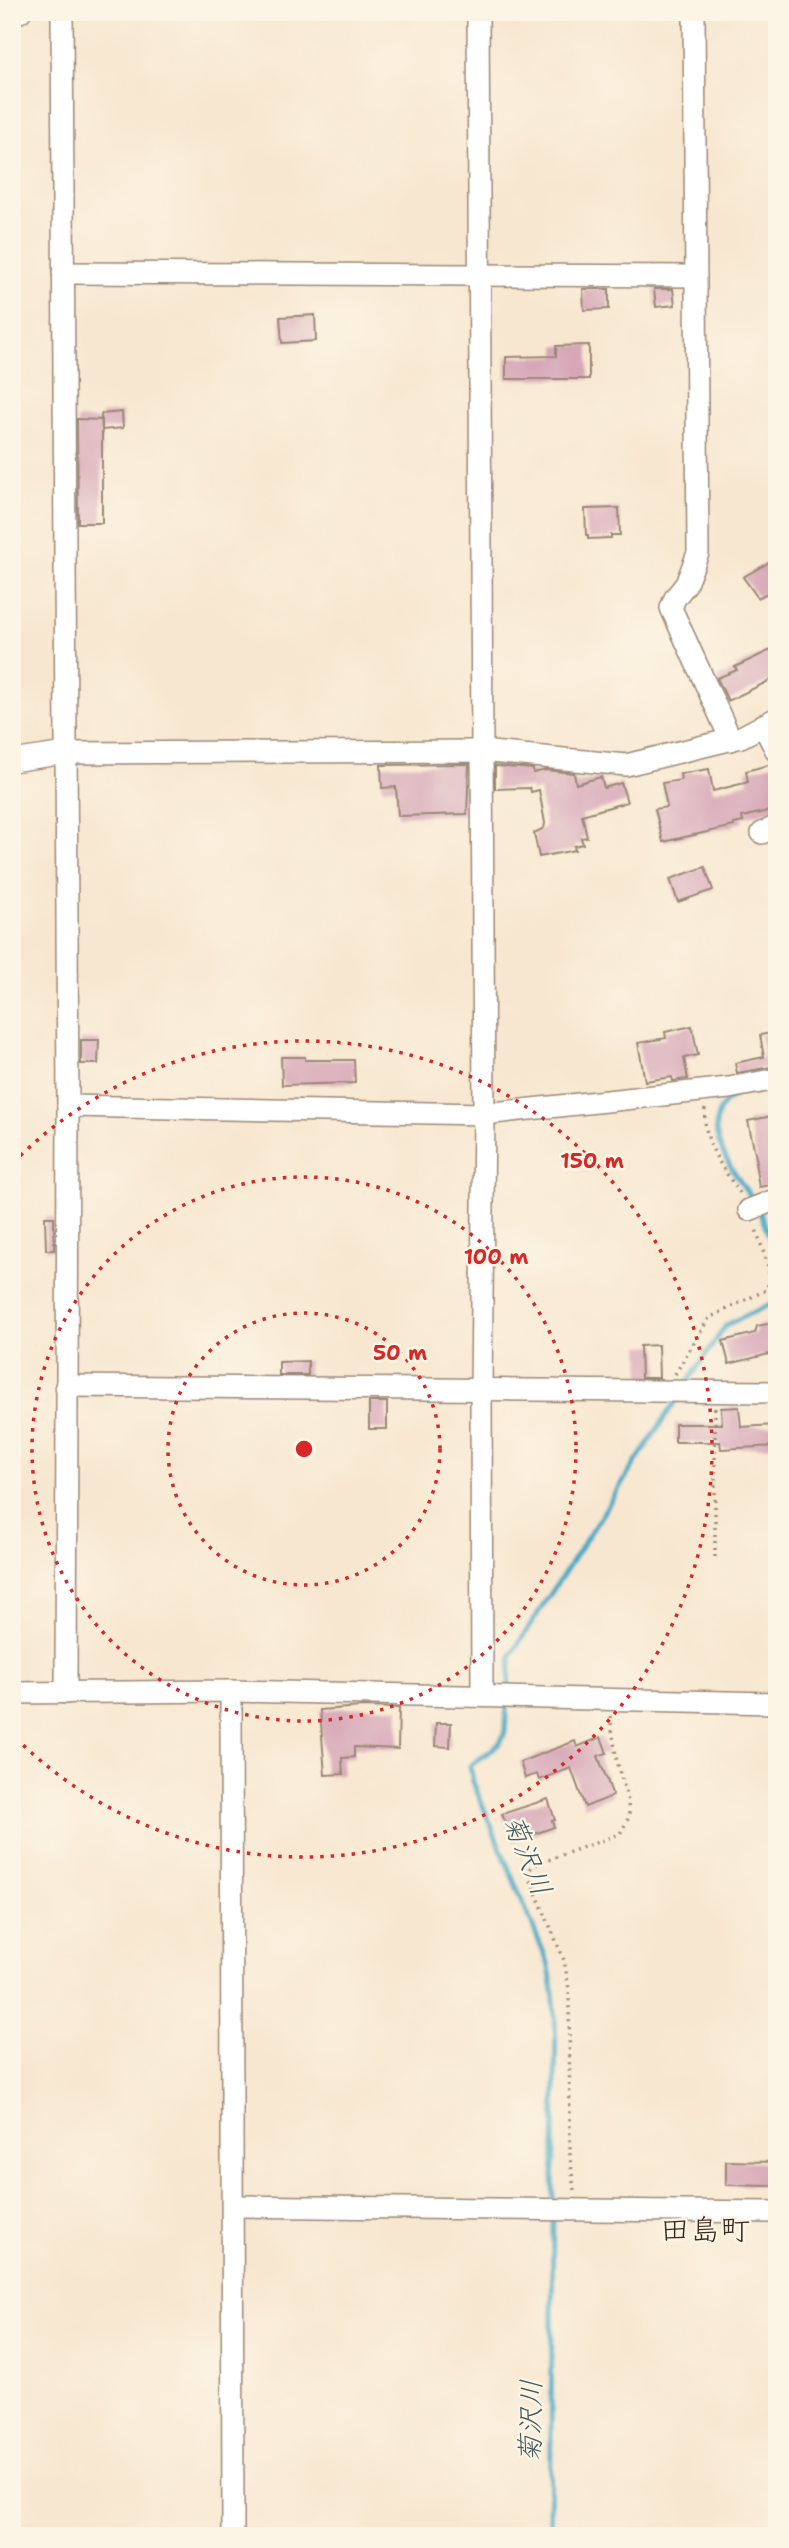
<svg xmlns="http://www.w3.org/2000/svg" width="789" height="2548" font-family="'Shantell Sans','Klee One',sans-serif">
<rect width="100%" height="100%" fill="#fcf5e5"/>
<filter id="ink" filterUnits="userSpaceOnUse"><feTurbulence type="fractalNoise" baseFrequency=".0143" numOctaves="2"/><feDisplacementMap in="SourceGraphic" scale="14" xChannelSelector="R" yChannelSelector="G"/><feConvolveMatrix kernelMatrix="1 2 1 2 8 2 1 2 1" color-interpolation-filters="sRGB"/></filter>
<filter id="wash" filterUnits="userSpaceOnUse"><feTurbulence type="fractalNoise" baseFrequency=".00686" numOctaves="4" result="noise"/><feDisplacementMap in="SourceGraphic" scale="28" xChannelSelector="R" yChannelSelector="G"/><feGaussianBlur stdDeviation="1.57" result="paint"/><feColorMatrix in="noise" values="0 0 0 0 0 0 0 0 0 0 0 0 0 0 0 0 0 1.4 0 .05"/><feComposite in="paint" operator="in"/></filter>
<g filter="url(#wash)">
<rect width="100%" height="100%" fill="#f8e7d0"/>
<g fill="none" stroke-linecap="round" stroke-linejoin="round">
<!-- stream -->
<g stroke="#47a8c6" stroke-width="5">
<path d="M733,1096C692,1124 735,1172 754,1202"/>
<polyline points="759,1210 777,1257"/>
<polyline points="685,1386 726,1325 777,1301"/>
<polyline points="508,1692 511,1655 678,1397"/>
<path d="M507,1702L505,1733L499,1744L470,1766L473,1782L548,1963C557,2001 556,2038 555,2076C555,2119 553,2162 553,2206"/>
<polyline points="550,2536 553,2215"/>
</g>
</g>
<g id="blocks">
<!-- building -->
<g fill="#d7a7b8">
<polygon points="583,289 609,289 609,309 584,310"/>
<polygon points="654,289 673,289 675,305 656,307"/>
<polygon points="315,315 316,341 282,343 280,317"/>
<polygon points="589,345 589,379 506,379 506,357 556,356 556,346"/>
<polygon points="122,412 123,428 102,430 101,414"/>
<polygon points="77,419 102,420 102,523 78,523"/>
<polygon points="619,508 620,535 611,535 611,538 588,539 588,535 586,535 585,509"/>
<polygon points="777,558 777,588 758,598 743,577"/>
<polygon points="777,647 777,677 728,701 717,678 737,670 735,667"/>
<polygon points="469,764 467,814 398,816 396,787 382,788 381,765"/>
<polygon points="772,764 775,765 777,772 777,809 742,817 743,822 734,824 734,826 663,842 655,809 667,807 662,783 681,780 680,774 709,769 713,791 748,782 746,771"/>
<polygon points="495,766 533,769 533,773 546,770 574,773 576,784 601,777 604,788 621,783 627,802 582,815 587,837 581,838 583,844 574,846 575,850 539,857 534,833 544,828 545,823 539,790 531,792 530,788 495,789"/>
<polygon points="705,867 713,890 678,902 670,879"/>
<polygon points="692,1026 698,1055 684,1058 688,1079 673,1081 672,1077 645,1081 638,1043 666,1038 665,1032"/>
<polygon points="777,1032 777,1066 737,1073 735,1063 764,1057 760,1035"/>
<polygon points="81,1040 99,1040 98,1064 81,1064"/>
<polygon points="281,1057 305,1057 305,1060 354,1060 355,1083 282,1085"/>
<polygon points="777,1115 777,1145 771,1146 776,1184 759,1187 755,1162 757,1162 748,1121"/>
<polygon points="45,1217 54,1217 54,1250 46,1250"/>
<polygon points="777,1322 777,1352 729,1364 723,1341 755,1333 757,1326"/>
<polygon points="658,1345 659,1378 641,1378 640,1346"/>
<polygon points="308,1361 308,1375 279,1375 279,1362"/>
<rect x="369" y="1402" width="18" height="27"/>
<polygon points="739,1407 741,1427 777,1425 777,1446 721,1449 720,1442 675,1442 675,1424 722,1424 721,1408"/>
<polygon points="362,1707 399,1708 398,1749 354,1747 354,1757 342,1758 343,1774 325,1775 320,1710"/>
<polygon points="436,1723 451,1723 450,1747 435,1746"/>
<polygon points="601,1737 607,1753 598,1756 613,1796 585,1807 571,1768 539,1780 537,1774 525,1778 520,1762 575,1741 577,1747"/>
<polygon points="548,1799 555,1820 552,1821 554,1827 513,1842 502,1814"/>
<polygon points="726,2161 777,2162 777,2186 726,2185"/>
</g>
</g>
</g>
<g filter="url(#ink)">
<use href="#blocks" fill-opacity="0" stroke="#9a8877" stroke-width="2"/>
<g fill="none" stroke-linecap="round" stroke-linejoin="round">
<!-- minor casing -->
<g stroke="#9a8877" stroke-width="24">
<g id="minor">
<polyline points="62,12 68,1106 66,1693"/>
<polyline points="478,12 484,1114 481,1390 482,1695"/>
<polyline points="694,12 698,553 686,584 675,598 671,608 731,740"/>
<polyline points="12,13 20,12"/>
<polyline points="63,273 694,276"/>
<polyline points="763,725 777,752"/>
<polyline points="12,761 66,753 480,751 626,765 741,737 777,718"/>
<polyline points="762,833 777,826"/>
<polyline points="68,1106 484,1114 729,1088 777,1079"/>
<polyline points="749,1210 777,1199"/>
<polyline points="66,1386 777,1392"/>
<polyline points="231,1691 233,2536"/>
<polyline points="12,1693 231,1691 777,1703"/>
<polyline points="233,2206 777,2212"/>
</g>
</g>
<!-- path -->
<g stroke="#9a8877" stroke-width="3.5" stroke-dasharray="2 5" stroke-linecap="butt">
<path d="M705,1109C702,1142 723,1169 741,1194"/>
<polyline points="675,1374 709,1318 766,1290 770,1280 768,1266 755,1226"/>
<polyline points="715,1408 715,1557"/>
<polyline points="574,2190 570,2155 569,1989 564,1960 529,1876 530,1869 534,1865 620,1834 629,1817 628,1801 617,1762 610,1716"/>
</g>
<!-- minor -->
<use href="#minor" stroke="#fff" stroke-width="21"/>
</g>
</g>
<!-- distance rings -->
<g fill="none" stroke="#d62828" stroke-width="3.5" stroke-dasharray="3.5 7">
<circle cx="304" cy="1449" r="136"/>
<circle cx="304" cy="1449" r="272"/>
<path d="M13 1163A408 408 0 1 1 13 1735"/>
</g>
<g text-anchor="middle" stroke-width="5" stroke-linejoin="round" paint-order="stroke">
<!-- water labels -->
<g font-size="28" font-style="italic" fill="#405c61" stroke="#fcf5e5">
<text transform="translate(528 1855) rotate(68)" y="10">菊沢川</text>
<text transform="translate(530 2421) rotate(-89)" y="10">菊沢川</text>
</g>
<!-- quarter labels -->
<g font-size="30" fill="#3b2a1e" stroke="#fcf5e5">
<text x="705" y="2240">田島町</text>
</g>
</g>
<circle cx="304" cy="1449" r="10" fill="#d62828" stroke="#fcf5e5" stroke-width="3.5"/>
<g font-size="21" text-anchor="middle" font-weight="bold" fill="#d62828" stroke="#fcf5e5" stroke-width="5" stroke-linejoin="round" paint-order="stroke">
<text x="592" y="1168">150 m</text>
<text x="496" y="1264">100 m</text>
<text x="400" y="1360">50 m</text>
</g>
<!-- margin -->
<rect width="789" height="2548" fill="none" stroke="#fcf5e5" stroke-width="42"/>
</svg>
